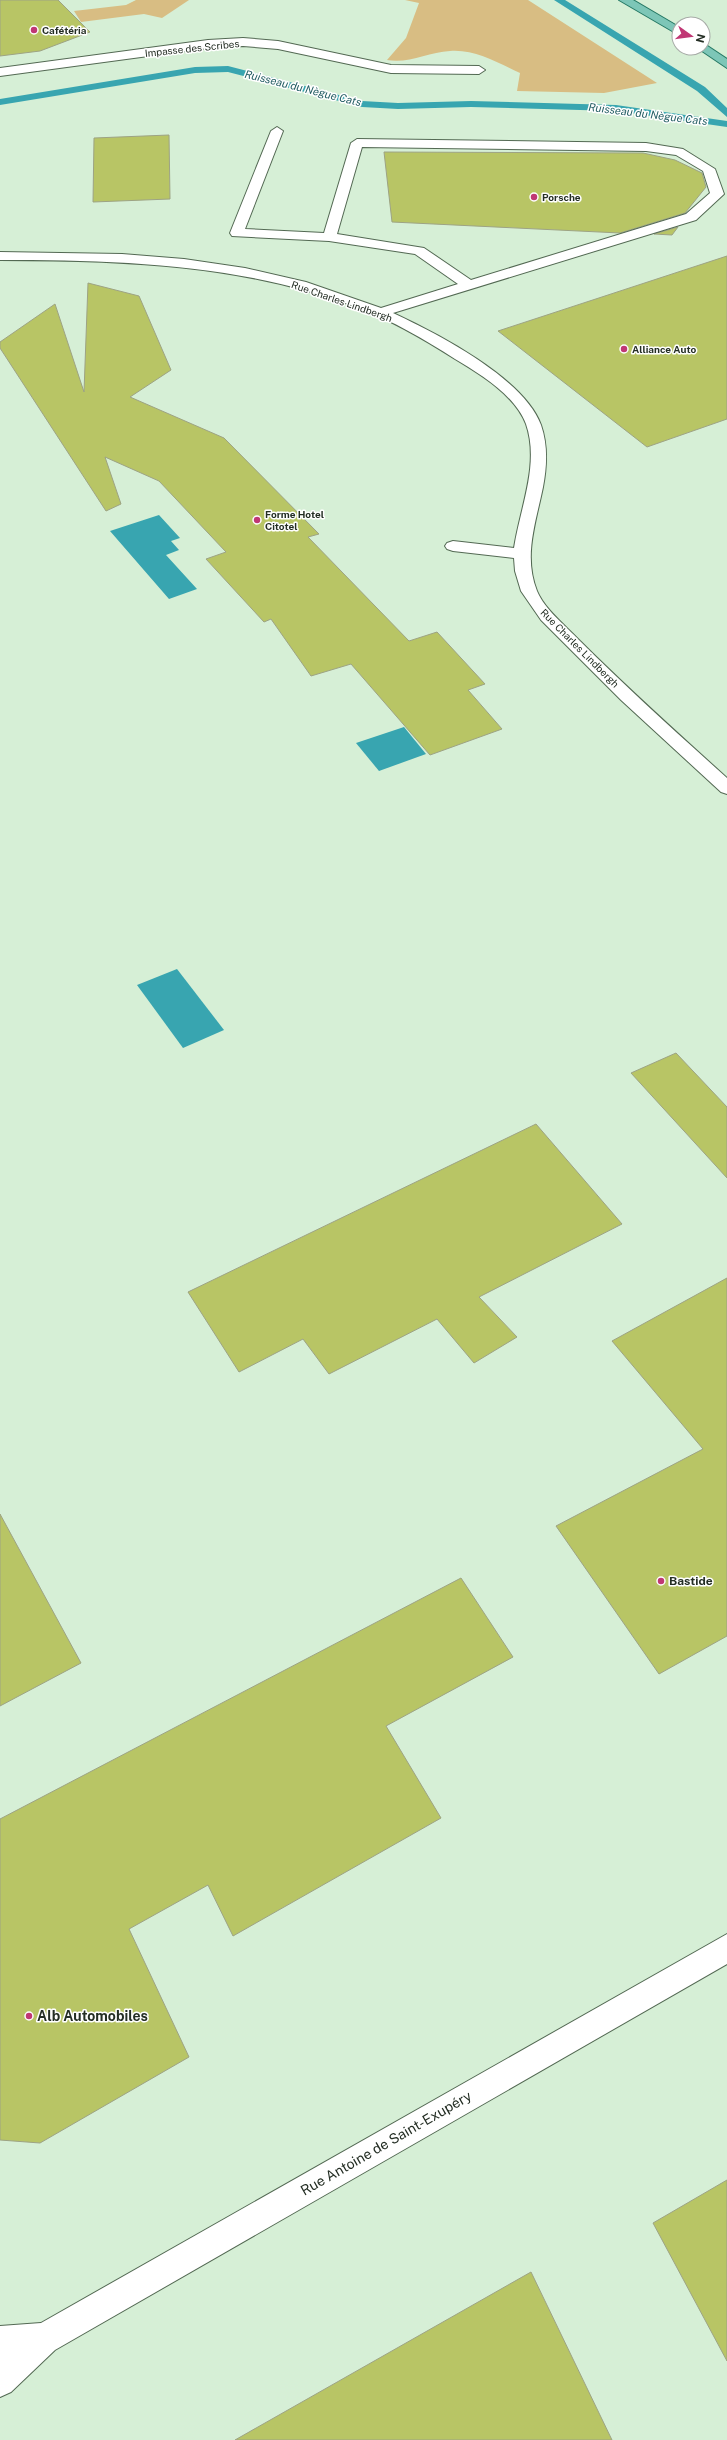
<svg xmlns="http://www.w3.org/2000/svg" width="727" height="2440" font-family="'Public Sans',sans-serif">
<rect width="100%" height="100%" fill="#d6efd6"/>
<!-- green -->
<g fill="#d8bd83">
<polygon points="136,0 189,0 162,18 144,14 81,22 74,11 126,5"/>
<path d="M405,0H528L657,83L604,93L517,91L520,73C498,63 475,49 450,51C428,52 409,64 387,60L406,38L419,3Z"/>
</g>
<!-- water -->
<g fill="#38a5b0">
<polygon points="159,515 180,538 171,541 179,550 166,555 197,589 169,599 110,531"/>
<polygon points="404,727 426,754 379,771 356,743"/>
<polygon points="177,969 224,1030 183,1048 137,985"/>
</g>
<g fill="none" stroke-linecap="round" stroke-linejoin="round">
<!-- stream -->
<g fill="#38a5b0" fill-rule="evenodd">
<polygon points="554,0 565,0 705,87 727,108 727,117 697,91"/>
<polygon points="228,66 362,101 398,103 471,101 616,105 727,121 727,127 616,111 471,107 398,109 362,107 228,72 195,73 0,105 0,99 195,67"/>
</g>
</g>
<!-- building -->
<g fill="#b8c565" stroke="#9da384">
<polygon points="0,0 58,0 90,32 40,51 0,56"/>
<polygon points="169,135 170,199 93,202 94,138"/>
<polygon points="384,152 643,153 675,160 702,173 706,187 685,213 620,233 392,222"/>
<polygon points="678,227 672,235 654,234"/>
<polygon points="727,256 727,419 647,447 498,331"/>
<polygon points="88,283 139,296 171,370 130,397 224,438 319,534 308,537 409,641 437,632 485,684 468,690 502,729 430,755 351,664 311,676 271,619 264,622 206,559 226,552 159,481 105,457 121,504 106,511 0,348 0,342 55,304 84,392"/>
<polygon points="676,1053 727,1107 727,1178 631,1073"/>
<polygon points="536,1124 622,1224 479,1297 517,1337 474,1363 437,1319 329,1374 303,1339 239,1372 188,1292"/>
<polygon points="727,1278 727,1636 659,1674 556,1526 703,1449 612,1341"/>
<polygon points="0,1514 81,1663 0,1706"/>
<polygon points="461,1578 513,1657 386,1726 441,1818 233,1936 208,1885 129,1929 189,2057 40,2143 0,2140 0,1819"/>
<polygon points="727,2180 727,2361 653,2223"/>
<polygon points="531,2272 612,2440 235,2440"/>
</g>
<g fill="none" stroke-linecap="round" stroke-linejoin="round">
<!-- minor casing -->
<g stroke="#536953" stroke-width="2">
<g id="minor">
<polygon points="243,38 278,41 391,65 479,66 485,70 479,74 391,73 278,49 243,46 208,48 0,76 0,68 208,40"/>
<path d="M277,127L283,131L245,229L324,233L351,143L357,139L646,143L683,149L715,169L724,194L696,220L393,313C436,333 524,378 541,425C548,445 547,466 543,487C536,522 523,556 537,591C545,610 566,626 580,641C627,688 677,733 727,778V794L721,792L621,700L541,620L521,591L515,571L514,558L453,551L447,549L445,546L447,543L453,541L514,548C520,508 540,464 526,424C515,395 480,374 455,359C424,339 393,321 359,308C245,264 121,260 0,260V252L122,254L184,259L245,268L306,282L381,308L458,284L415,254L329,241L232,236L230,233L271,131ZM362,147L646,151L676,155L703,171L710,193L686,214L471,280L424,248L337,234Z"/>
<polygon points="727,1934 727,1964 55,2350 11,2392 0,2397 0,2326 41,2323"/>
</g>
</g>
<!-- major casing -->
<g stroke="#257864" stroke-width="2">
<g id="major">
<polygon points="619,0 633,0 679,27 679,35"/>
<polygon points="703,43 727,59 727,68 699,49 698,48 703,48"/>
</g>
</g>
<!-- minor -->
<use href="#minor" fill="#fff" fill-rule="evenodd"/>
<!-- major -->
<use href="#major" fill="#7dc6b7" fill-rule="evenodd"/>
</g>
<!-- markers -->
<g fill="#c03774" stroke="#fff" stroke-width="1.5">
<circle cx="34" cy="30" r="4"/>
<circle cx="534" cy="197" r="4"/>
<circle cx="624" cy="349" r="4"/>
<circle cx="257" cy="520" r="4"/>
<circle cx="661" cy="1581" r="4"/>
<circle cx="29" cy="2016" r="4"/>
</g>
<g text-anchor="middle" stroke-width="3" stroke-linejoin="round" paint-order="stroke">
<!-- far-poi labels -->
<g font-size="10" font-weight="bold" fill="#242e24" stroke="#fff" text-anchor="start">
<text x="42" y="34">Cafétéria</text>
<text x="542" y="201">Porsche</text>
<text x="632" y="353">Alliance Auto</text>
<text x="265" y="518">Forme Hotel<tspan x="265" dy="12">Citotel</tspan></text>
</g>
<!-- far-street labels -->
<g font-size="10" fill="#242e24" stroke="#fff">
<text transform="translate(192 48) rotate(-6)" y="4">Impasse des Scribes</text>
<text transform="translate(342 301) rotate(19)" y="4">Rue Charles Lindbergh</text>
<text transform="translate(580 648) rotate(45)" y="4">Rue Charles Lindbergh</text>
</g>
<!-- far-water labels -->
<g font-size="11" font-style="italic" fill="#235d63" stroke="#fff">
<text transform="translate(303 88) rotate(14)" y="4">Ruisseau du Nègue Cats</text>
<text transform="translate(648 114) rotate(7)" y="4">Ruisseau du Nègue Cats</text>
</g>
<!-- poi labels -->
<g font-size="12" font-weight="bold" fill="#242e24" stroke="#fff" text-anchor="start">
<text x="669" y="1585">Bastide</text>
</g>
<!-- near-poi labels -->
<g font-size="14" font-weight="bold" fill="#242e24" stroke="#fff" text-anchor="start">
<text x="37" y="2021">Alb Automobiles</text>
</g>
<!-- near-street labels -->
<g font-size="14" fill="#242e24" stroke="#fff">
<text transform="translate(386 2143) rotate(-30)" y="5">Rue Antoine de Saint-Exupéry</text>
</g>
</g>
<!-- north arrow -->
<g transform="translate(691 36) rotate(104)"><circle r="19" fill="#ffffff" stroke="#a7aba7"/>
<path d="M0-3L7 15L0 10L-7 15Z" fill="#c03774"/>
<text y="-6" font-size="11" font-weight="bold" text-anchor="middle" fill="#242e24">N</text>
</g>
</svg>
